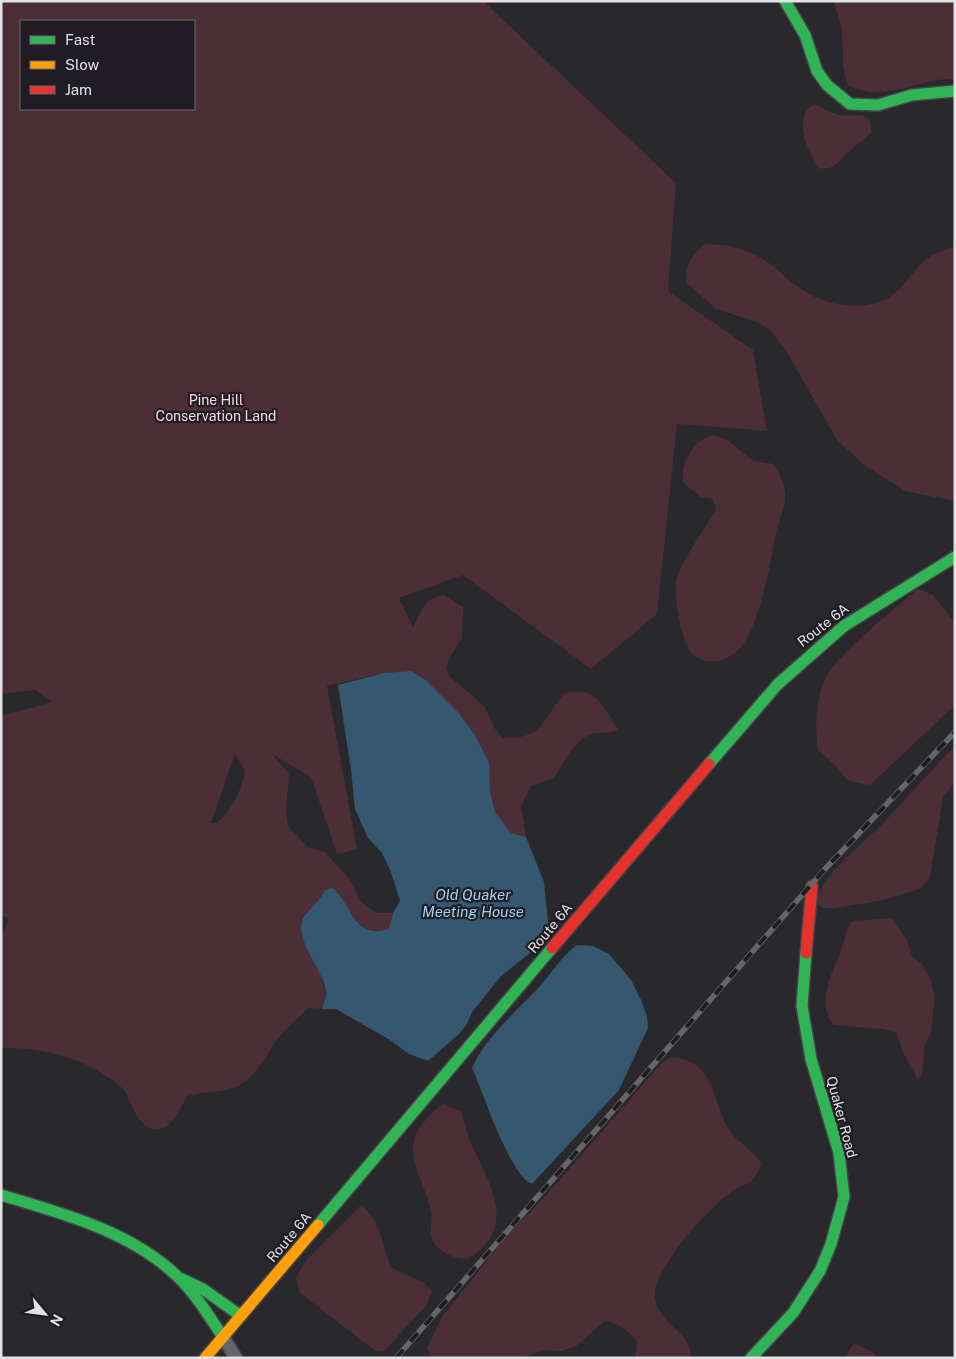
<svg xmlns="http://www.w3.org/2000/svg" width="956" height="1359" font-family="'Public Sans',sans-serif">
<rect width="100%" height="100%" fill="#29282c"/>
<!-- green -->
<g fill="#4c2e36" fill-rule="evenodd">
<path d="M1,1H483L676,183L668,291L753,350L767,431L677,424L657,614L591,669L463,575L399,598L413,627C422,610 424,598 444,595L463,607L462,638L449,658L446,667L449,676L484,706L495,729L503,738C545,739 541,719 565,693C598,686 602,706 618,729C609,735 601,732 592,734C573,740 564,763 554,778L531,786L521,806L526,837L511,833L495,812L490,792L489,762L475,735L458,712L426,680L411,671L384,673L327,686L357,849L337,854L311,777L272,754L289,774L286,813L288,826L309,848L325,852L350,880L361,901L376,913H393L389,929C360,936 352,918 339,894L325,890L320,902L305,914L326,994L322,1009L309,1008C297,1018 285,1029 276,1041C265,1057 257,1075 240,1085C224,1094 205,1090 188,1096C180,1107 172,1129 159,1129C136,1130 134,1104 123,1089C119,1085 112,1080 108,1077C77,1056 37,1047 1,1048V938L9,918L1,915V716L53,702L35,690L1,694ZM21,21H194V109H21ZM235,754L245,770C241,792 233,808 217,823H211Z"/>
<path d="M834,1H955V79C919,77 881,106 847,84L843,65L842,29Z"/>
<path d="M814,104C823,108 830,113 840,115C855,119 872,106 871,133C865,139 858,143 852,149C840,158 836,172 818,168C809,152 791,118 814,104Z"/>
<path d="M706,244C726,244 744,248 761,258C773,264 783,276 794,284C818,303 854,313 884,300C899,294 908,278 919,266C929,255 941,251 955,246V503L950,500L905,491L864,465L837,440L786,351L771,331L759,323L716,309L687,283C684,267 692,253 706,244Z"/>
<path d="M714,435L728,440L753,461L774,464C796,504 780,504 774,543C770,569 758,627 741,647C728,662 706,668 691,653C682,643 674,597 676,583C678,565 706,527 716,510L713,499L701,497L683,483C680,463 693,439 714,435Z"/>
<path d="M918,589L933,595L955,623V705L870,785L848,781L836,766L818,750C815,726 815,700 826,678C837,654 896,608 918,589Z"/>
<path d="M955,746V782L943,797L930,878L920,889L879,901L835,908H823L815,902C827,868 863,845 887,819C910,795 931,770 955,746Z"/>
<path d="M891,918L907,940L912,956L921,963L930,978L935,996L931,1033L925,1045L922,1074L918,1080L902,1050L897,1033L883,1029L833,1025C816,1000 832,974 842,948C847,936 843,932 853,921Z"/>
<path d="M671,1057C716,1060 711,1099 729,1130C737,1142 753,1150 761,1163C756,1185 745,1182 730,1193C709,1208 650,1271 655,1299C660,1326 690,1330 692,1358H635L637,1342C628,1331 619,1323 605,1321L576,1346L562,1351L543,1350L523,1358H431L427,1347L442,1317L508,1234L543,1199L660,1065Z"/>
<path d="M444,1104L461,1112C464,1122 467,1132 470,1141C488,1182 521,1228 467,1259C455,1259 441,1253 434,1243C427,1232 433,1223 431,1213C426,1180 398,1152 424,1122C431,1114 435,1109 444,1104Z"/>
<path d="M360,1206C381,1216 382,1248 392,1268L424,1283L432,1291L426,1306L384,1351L377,1352L300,1293L296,1278L306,1260Z"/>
<polygon points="854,1343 874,1353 876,1358 845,1358"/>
</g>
<!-- water -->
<g fill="#355870">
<path d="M411,671L426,680L458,712L475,735L489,762L490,792L495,812L511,833L526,837L544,882L549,931L534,950L501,976L472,1012L467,1024L459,1034L428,1061L409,1054L390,1040L336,1009H322C323,1004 326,998 326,994C326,972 296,944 302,921C304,913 320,902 325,890L333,888C354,907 352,939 389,929L393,913L400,901L391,872L382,853L368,838L355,809L351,770L338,685L384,673Z"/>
<path d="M577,945L593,946L609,954L621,968L631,980L641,1000L647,1016L648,1028L619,1090L532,1184C510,1176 483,1092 472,1068C485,1037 519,1009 541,985C553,971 562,956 577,945Z"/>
</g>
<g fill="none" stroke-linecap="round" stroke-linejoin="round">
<!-- street casing -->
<g stroke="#444347" stroke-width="15">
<polyline id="street" points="223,1337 236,1358"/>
</g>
<!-- fast casing -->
<g stroke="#444347" stroke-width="14">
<g id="fast">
<polyline points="785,1 805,35 817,71 827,85 850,104 878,105 912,95 955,91"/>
<polyline points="709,764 778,684 844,626 955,557"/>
<path d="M1,1195C61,1213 130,1231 177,1276C195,1293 209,1316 223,1337"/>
<polyline points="318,1225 552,948"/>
<polyline points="182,1279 203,1289 241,1316"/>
<polyline points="751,1358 793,1313 820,1271 831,1244 844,1197 839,1153 811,1059 802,1006 806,953"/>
</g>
</g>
<!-- slow casing -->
<g stroke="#444347" stroke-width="14">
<polyline id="slow" points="205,1358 318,1225"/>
</g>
<!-- jam casing -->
<g stroke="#444347" stroke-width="14">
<g id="jam">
<polyline points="552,948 709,764"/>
<polyline points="806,953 812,886"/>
</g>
</g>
<!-- street -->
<use href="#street" stroke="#646468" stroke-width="12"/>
<!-- fast -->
<use href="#fast" stroke="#30b455" stroke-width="11"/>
<!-- slow -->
<use href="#slow" stroke="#ff9f0a" stroke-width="11"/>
<!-- jam -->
<use href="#jam" stroke="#e5322d" stroke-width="11"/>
<!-- rail casing -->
<g stroke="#666568" stroke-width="5.5">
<polyline id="rail" points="396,1358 825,869 955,732"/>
</g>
<!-- rail -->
<use href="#rail" stroke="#1f1c24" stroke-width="4" stroke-dasharray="11" stroke-linecap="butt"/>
</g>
<g text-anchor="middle" stroke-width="4.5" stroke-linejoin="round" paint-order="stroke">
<!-- park labels -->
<g font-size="14" fill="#fadae1" stroke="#1f1c24">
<text x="216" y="405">Pine Hill<tspan x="216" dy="16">Conservation Land</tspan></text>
</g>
<!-- street labels -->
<g font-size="14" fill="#e4e2e8" stroke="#1f1c24">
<text transform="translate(823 625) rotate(-38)" y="5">Route 6A</text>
<text transform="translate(550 928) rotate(-50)" y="5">Route 6A</text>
<text transform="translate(842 1117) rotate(75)" y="5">Quaker Road</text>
<text transform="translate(289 1237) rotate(-50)" y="5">Route 6A</text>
</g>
<!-- water labels -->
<g font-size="15" font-style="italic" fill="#9fd3f6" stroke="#1f1c24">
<text x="473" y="900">Old Quaker<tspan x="473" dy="17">Meeting House</tspan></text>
</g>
</g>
<!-- border -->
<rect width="956" height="1359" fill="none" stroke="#e4e2e8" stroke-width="5"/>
<!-- legend -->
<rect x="20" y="20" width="175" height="90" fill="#1f1c24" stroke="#6e6b72"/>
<rect x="30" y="36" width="25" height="8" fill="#30b455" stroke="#6e6b72"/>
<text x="65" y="45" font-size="15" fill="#e4e2e8">Fast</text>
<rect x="30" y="61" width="25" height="8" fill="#ff9f0a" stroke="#6e6b72"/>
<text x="65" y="70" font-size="15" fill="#e4e2e8">Slow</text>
<rect x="30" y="86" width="25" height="8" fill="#e5322d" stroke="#6e6b72"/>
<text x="65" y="95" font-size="15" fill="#e4e2e8">Jam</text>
<!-- north arrow -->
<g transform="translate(45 1314) rotate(119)" stroke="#1f1c24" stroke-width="4" paint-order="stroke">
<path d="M0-4L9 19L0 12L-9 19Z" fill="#e4e2e8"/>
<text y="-8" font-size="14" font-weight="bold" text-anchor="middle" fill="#e4e2e8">N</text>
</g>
</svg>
